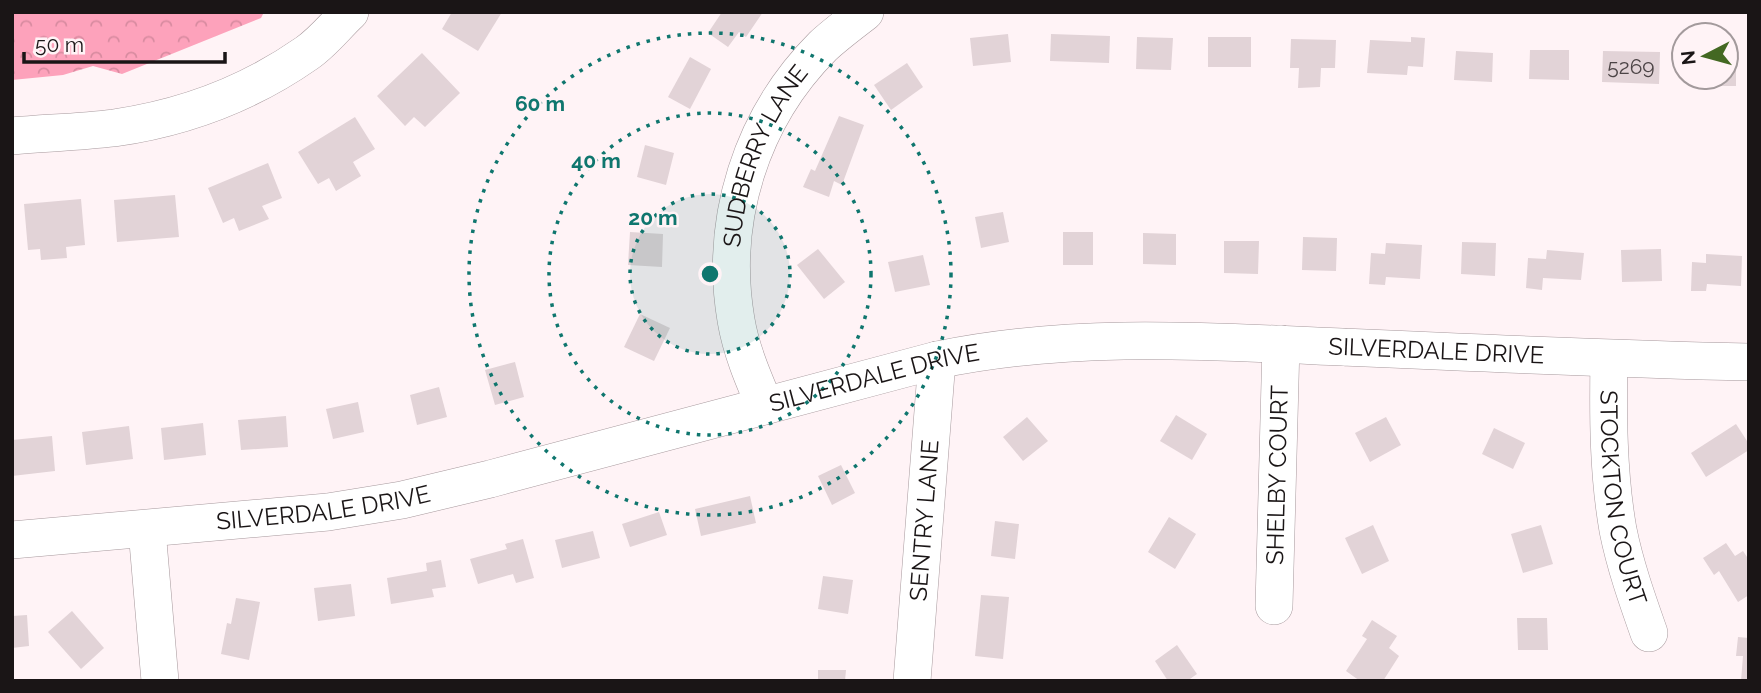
<svg xmlns="http://www.w3.org/2000/svg" width="1761" height="693" font-family="Raleway,sans-serif">
<defs>
<pattern id="forest-crowns" width="20" height="18" patternUnits="userSpaceOnUse" patternTransform="scale(1.75)"><rect width="20" height="18" fill="#fda2bb"/><path d="M2 6a3 3 0 1 1 6 0M12 15a3 3 0 1 1 6 0" fill="none" stroke="#d88ba0"/></pattern>
</defs>
<rect width="100%" height="100%" fill="#fff3f6"/>
<!-- forest -->
<polygon fill="url(#forest-crowns)" points="12,12 264,12 261,18 122,74 93,66 63,75 12,80"/>
<!-- building -->
<g fill="#e2d3d7">
<polygon points="452,12 502,12 478,51 442,29"/>
<polygon points="722,12 763,12 746,37 739,32 728,47 708,33"/>
<polygon points="1008,34 1011,62 973,66 970,38"/>
<polygon points="1051,34 1110,36 1109,63 1050,61"/>
<polygon points="1137,37 1173,38 1171,70 1136,69"/>
<rect x="1208" y="37" width="43" height="30"/>
<polygon points="1411,37 1425,38 1423,67 1408,66 1407,75 1367,73 1370,40 1411,42"/>
<polygon points="1291,39 1336,40 1335,68 1321,68 1320,87 1298,88 1299,68 1290,68"/>
<polygon points="1530,50 1569,50 1569,80 1529,79"/>
<polygon points="1456,51 1493,53 1492,82 1454,80"/>
<polygon points="1603,51 1660,52 1659,84 1602,82"/>
<polygon points="422,53 460,93 425,127 414,117 405,126 377,96"/>
<polygon points="1726,54 1736,54 1736,86 1695,86 1695,77 1726,77"/>
<polygon points="690,57 711,69 690,109 668,97"/>
<polygon points="907,63 923,87 891,110 874,85"/>
<polygon points="839,116 864,125 842,185 834,181 829,197 803,187 811,169 815,171"/>
<polygon points="355,117 375,149 353,162 361,176 336,191 329,178 318,184 298,152"/>
<polygon points="645,145 674,153 666,185 637,177"/>
<polygon points="268,163 282,198 262,206 269,219 239,231 234,218 223,223 208,188"/>
<polygon points="175,195 179,237 117,242 114,200"/>
<polygon points="81,199 85,245 66,247 67,258 41,260 40,249 28,250 24,204"/>
<polygon points="1003,212 1009,242 981,248 975,217"/>
<polygon points="630,232 663,234 662,267 628,265"/>
<rect x="1063" y="232" width="30" height="33"/>
<polygon points="1143,233 1176,234 1176,265 1143,264"/>
<polygon points="1303,237 1337,238 1336,271 1302,270"/>
<polygon points="1224,241 1259,241 1258,274 1224,273"/>
<polygon points="1462,242 1496,243 1495,276 1461,274"/>
<polygon points="1386,243 1422,245 1420,279 1386,277 1385,285 1369,284 1371,253 1385,254"/>
<polygon points="818,249 845,282 824,299 797,265"/>
<polygon points="1661,249 1662,281 1622,282 1621,250"/>
<polygon points="1547,250 1584,253 1581,280 1543,278 1542,290 1526,288 1528,258 1546,259"/>
<polygon points="1706,254 1742,256 1741,286 1707,284 1706,291 1691,291 1692,262 1706,263"/>
<polygon points="923,255 930,285 895,292 888,262"/>
<polygon points="640,314 670,328 654,361 624,347"/>
<polygon points="515,362 524,397 495,405 485,370"/>
<polygon points="439,387 447,417 417,425 410,395"/>
<polygon points="358,402 364,432 333,439 326,409"/>
<polygon points="1176,415 1207,434 1192,460 1160,441"/>
<polygon points="286,416 288,447 241,450 238,420"/>
<polygon points="1027,417 1048,441 1023,461 1003,437"/>
<polygon points="1386,417 1401,445 1370,462 1355,433"/>
<polygon points="203,423 206,455 164,460 161,428"/>
<polygon points="1736,424 1749,444 1749,450 1706,477 1691,453"/>
<polygon points="129,426 133,459 86,465 82,432"/>
<polygon points="1494,428 1525,443 1513,469 1482,454"/>
<polygon points="52,436 55,471 12,476 12,440"/>
<polygon points="841,465 855,493 832,505 818,476"/>
<polygon points="750,496 756,523 701,536 695,509"/>
<polygon points="659,512 667,535 630,547 622,524"/>
<polygon points="1169,517 1196,534 1175,569 1148,552"/>
<polygon points="995,521 1019,524 1015,559 991,556"/>
<polygon points="1373,525 1389,561 1362,574 1345,538"/>
<polygon points="1541,525 1553,564 1523,573 1511,534"/>
<polygon points="593,531 600,558 562,568 555,540"/>
<polygon points="523,539 534,578 516,583 513,574 478,584 470,559 507,549 505,544"/>
<polygon points="1726,543 1735,556 1743,551 1749,560 1749,595 1738,602 1719,571 1714,575 1703,558"/>
<polygon points="441,560 446,587 432,589 434,597 391,604 387,578 427,571 426,563"/>
<polygon points="823,576 853,580 848,614 818,609"/>
<polygon points="351,584 355,616 318,621 314,588"/>
<polygon points="981,595 1009,597 1003,659 975,656"/>
<polygon points="236,598 260,602 249,660 221,654 227,623 231,624"/>
<polygon points="72,611 104,648 81,669 48,632"/>
<polygon points="27,615 29,646 12,648 12,616"/>
<polygon points="1517,618 1547,618 1548,650 1518,650"/>
<polygon points="1372,620 1397,636 1389,648 1399,656 1383,681 1360,681 1346,671 1367,639 1362,636"/>
<polygon points="1738,637 1749,638 1749,681 1741,681 1743,656 1736,656"/>
<polygon points="1177,645 1197,674 1187,681 1168,681 1155,661"/>
<polygon points="818,670 846,670 845,681 818,681"/>
</g>
<g fill="none" stroke-linecap="round" stroke-linejoin="round">
<!-- minor casing -->
<g stroke="#a7999d" stroke-width="38">
<g id="minor">
<path d="M12,136C46,133 80,132 114,128C184,118 250,93 307,53C323,42 336,25 350,12"/>
<path id="s1" d="M1609,359C1608,416 1608,473 1618,530C1625,565 1637,599 1649,633"/>
<path id="s2" d="M765,406C753,378 741,350 736,320C719,220 751,118 823,46C836,34 851,23 865,12"/>
<polyline points="147,530 160,681"/>
<path id="s3" d="M12,540L328,512L402,500L490,479L937,360C1070,332 1207,341 1342,347C1478,353 1613,359 1749,362"/>
<path id="s4" d="M1274,606L1281,344"/>
<path id="s5" d="M912,681L937,360"/>
</g>
</g>
<!-- minor -->
<use href="#minor" stroke="#fff" stroke-width="37"/>
</g>
<!-- distance rings -->
<circle cx="710" cy="274" r="80" fill="#0f766e" fill-opacity=".12"/>
<g fill="none" stroke="#0f766e" stroke-width="3.5" stroke-dasharray="3.5 7">
<circle cx="710" cy="274" r="80"/>
<circle cx="710" cy="274" r="161"/>
<circle cx="710" cy="274" r="241"/>
</g>
<g text-anchor="middle" stroke-width="5" stroke-linejoin="round" paint-order="stroke">
<!-- number labels -->
<g font-size="21" fill="#4c4446">
<text x="1631" y="74">5269</text>
</g>
<!-- street labels -->
<g font-size="24" fill="#1a1516" stroke="#fff3f6">
<text dy="8" stroke="none"><textPath href="#s2" startOffset="262">SUDBERRY LANE</textPath></text>
<text dy="8" stroke="none"><textPath href="#s3" startOffset="1446">SILVERDALE DRIVE</textPath></text>
<text dy="8" stroke="none"><textPath href="#s3" startOffset="880">SILVERDALE DRIVE</textPath></text>
<text dy="8" stroke="none"><textPath href="#s4" startOffset="131">SHELBY COURT</textPath></text>
<text dy="8" stroke="none"><textPath href="#s1" startOffset="140">STOCKTON COURT</textPath></text>
<text dy="8" stroke="none"><textPath href="#s3" startOffset="313">SILVERDALE DRIVE</textPath></text>
<text dy="8" stroke="none"><textPath href="#s5" startOffset="161">SENTRY LANE</textPath></text>
</g>
</g>
<circle cx="710" cy="274" r="10" fill="#0f766e" stroke="#fff3f6" stroke-width="3.5"/>
<g font-size="21" text-anchor="middle" font-weight="bold" fill="#0f766e" stroke="#fff3f6" stroke-width="5" stroke-linejoin="round" paint-order="stroke">
<text x="540" y="111">60 m</text>
<text x="596" y="168">40 m</text>
<text x="653" y="225">20 m</text>
</g>
<!-- border -->
<rect width="1761" height="693" fill="none" stroke="#1a1516" stroke-width="28"/>
<!-- north arrow -->
<g transform="translate(1705 56) rotate(264)"><circle r="33" fill="#fff3f6" stroke="#a39a9c" stroke-width="2"/>
<path d="M0-5L12 26L0 18L-12 26Z" fill="#436822"/>
<text y="-10" font-size="19" font-weight="bold" text-anchor="middle" fill="#1a1516">N</text>
</g>
<!-- scale -->
<path d="M24 52v10h201v-10" fill="none" stroke="#1a1516" stroke-width="3.5"/>
<text x="35" y="52" font-size="21" fill="#1a1516" stroke="#fff3f6" stroke-width="5" paint-order="stroke">50 m</text>
</svg>
